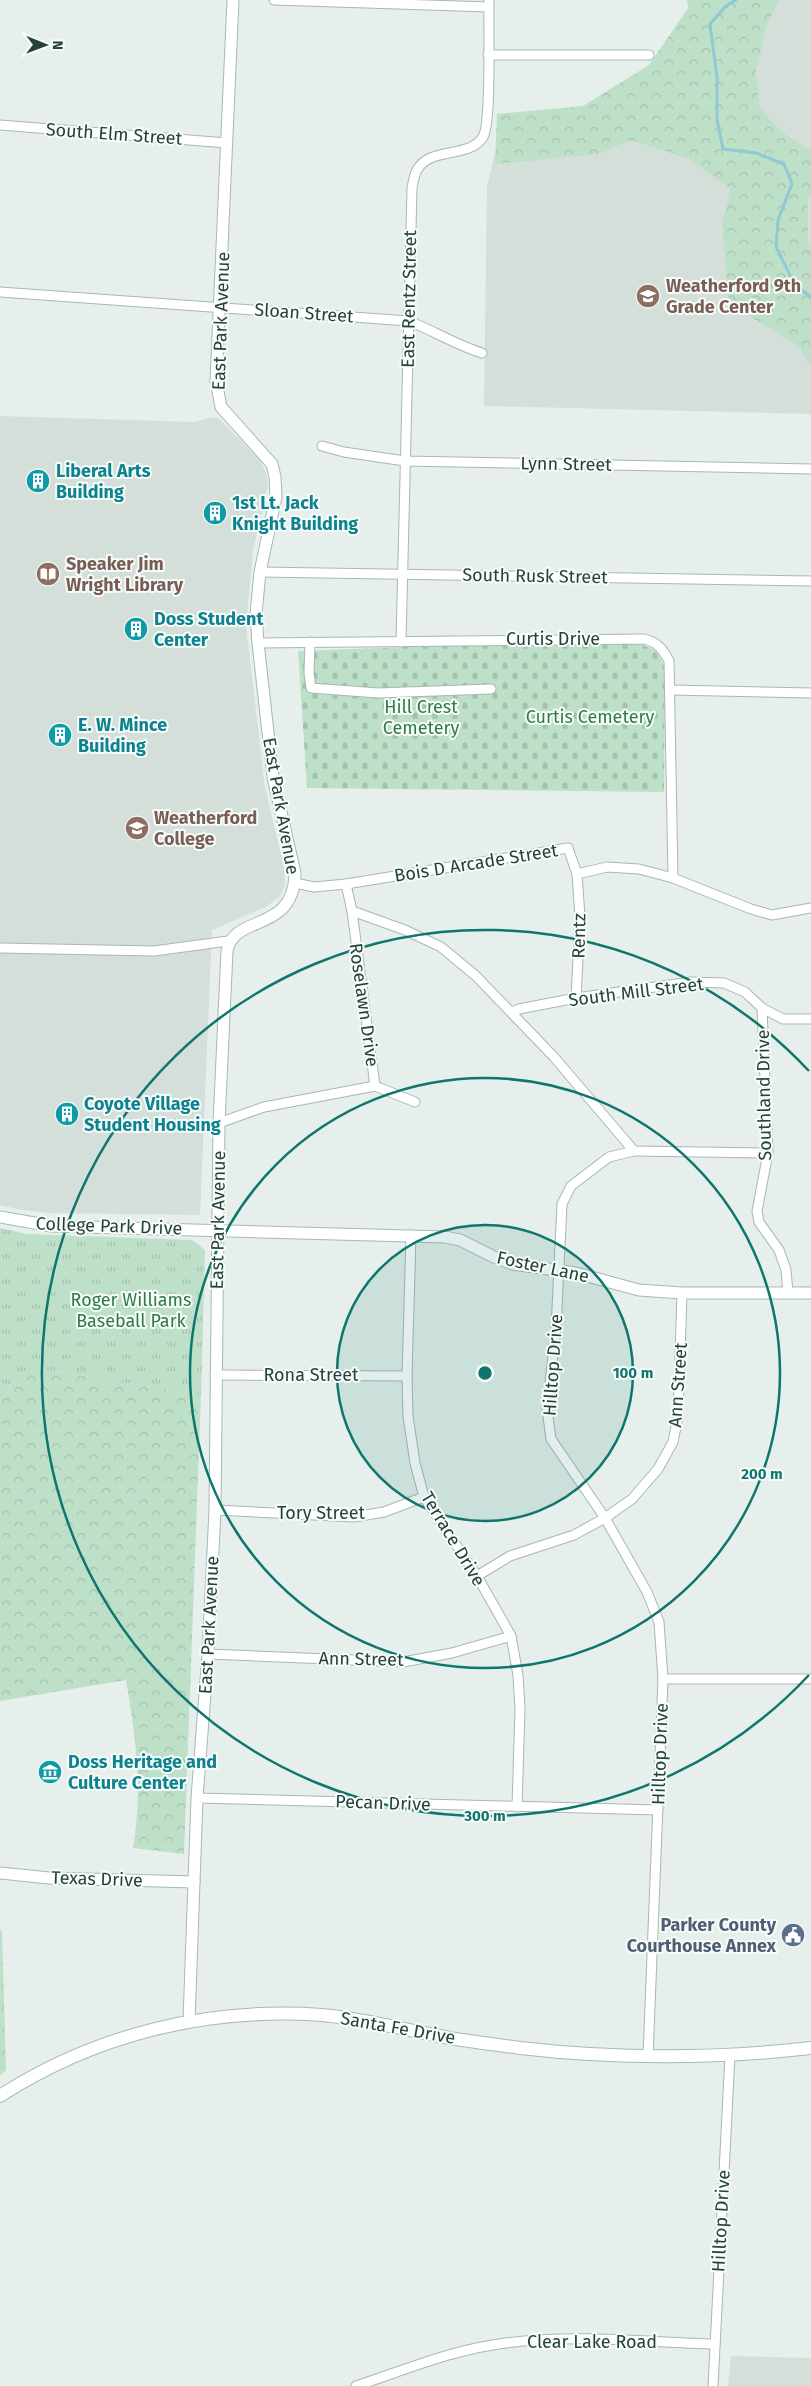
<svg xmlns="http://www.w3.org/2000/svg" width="811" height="2386" font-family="'Fira Sans',sans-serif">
<defs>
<pattern id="forest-crowns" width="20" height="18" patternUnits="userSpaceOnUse" patternTransform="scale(1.25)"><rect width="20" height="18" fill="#bfe0c8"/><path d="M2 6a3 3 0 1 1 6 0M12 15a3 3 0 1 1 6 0" fill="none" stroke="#a4c1ad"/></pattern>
<pattern id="cemetery-stones" width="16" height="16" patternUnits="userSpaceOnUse" patternTransform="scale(1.25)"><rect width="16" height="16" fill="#bfe0c8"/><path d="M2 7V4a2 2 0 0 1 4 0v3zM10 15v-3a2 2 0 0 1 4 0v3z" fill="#a4c1ad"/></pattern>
<pattern id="park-tufts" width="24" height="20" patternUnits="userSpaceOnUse" patternTransform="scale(1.25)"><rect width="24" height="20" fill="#bfe0c8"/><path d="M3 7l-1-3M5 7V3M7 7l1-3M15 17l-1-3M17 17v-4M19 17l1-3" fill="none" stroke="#a4c1ad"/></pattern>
</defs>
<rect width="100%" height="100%" fill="#e6efeb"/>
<!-- built -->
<g fill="#d4dfda">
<polygon points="740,0 811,0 811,414 484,406 487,186 499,137 631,137"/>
<polygon points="0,416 195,422 208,418 218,418 259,459 266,473 268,485 253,550 246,626 265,788 284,867 285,885 280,896 266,907 212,930 200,1215 50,1213 22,1210 0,1205"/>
<polygon points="731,2356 811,2358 811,2386 728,2386"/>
</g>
<!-- forest -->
<g fill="url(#forest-crowns)">
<polygon points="687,0 779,0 766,28 756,71 760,108 780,131 811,151 811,193 808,201 808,239 811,248 811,367 799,346 729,304 722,223 731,189 687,158 630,140 599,154 495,164 497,114 583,106 649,65 688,8"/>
<path d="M41,1369L201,1395L184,1854L133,1848C143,1789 136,1739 126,1680L0,1701V1401L19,1374Z"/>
<polygon points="0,1929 2,1932 6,2070 0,2075"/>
</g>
<!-- cemetery -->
<path fill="url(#cemetery-stones)" d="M489,644H635C653,646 660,652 665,670L664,792L307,788L298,651Z"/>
<!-- park -->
<polygon fill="url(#park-tufts)" points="0,1228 27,1234 192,1240 205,1250 201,1395 41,1369 19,1374 0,1401"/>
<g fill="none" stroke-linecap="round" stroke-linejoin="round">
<!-- stream -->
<polyline stroke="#8ec9d4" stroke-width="3" points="736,0 726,6 710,24 717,77 717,120 723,149 756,153 784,164 792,184 778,220 776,247 795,285 811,297"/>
<!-- minor casing -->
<g stroke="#a8b8b2" stroke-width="11">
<g id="minor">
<polyline points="274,0 489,7"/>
<polyline points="488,55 649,55"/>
<polyline points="0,125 227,143"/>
<path d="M0,292L409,321C434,331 456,345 482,353"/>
<polyline points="322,446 344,452 405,461 811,469"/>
<polyline points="260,572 811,581"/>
<polyline points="310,642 309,673 311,688 378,693 491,689"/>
<path d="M401,642L412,188C413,183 414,175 417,170C430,146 469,159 483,137C492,122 488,24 489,0"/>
<path d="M258,643L644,639C657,642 663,649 669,661L673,878"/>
<polyline points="671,690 811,693"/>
<polyline points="295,883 314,887 346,884 568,848 577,874 607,867 639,869 673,878 751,909 772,915 811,908"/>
<polyline points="352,911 405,930 441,947 476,976 554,1057 634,1151 609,1157 571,1186 562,1204 556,1329 547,1409 551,1439 605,1518 647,1592 659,1622 663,1679 648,2057"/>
<polyline points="0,948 154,951 228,941"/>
<polyline points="576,998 580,917 577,874"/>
<polyline points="762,1008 768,1153 757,1211 759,1222 779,1250 786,1270 788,1293"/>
<polyline points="512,1012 519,1009 576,998 691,982 724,983 745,992 762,1008 783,1019 811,1019"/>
<polyline points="375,1086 415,1102"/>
<polyline points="219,1123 264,1107 375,1086 352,911 346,884"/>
<polyline points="634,1151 768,1153"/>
<polyline points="411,1235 407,1376 408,1416 415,1463 424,1497 477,1576 511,1636 518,1675 520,1709 517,1807"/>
<polyline points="215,1375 407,1376"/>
<polyline points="215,1510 354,1517 384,1512 424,1497"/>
<polyline points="477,1576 510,1556 574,1535 605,1518 632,1499 658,1469 673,1442 678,1417 682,1293"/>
<polyline points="208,1654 403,1662 452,1653 511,1636"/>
<polyline points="663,1679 811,1679"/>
<polyline points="197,1798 658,1810"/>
<path d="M356,2386C405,2370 454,2349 506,2343C575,2334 646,2342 715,2344"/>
<polyline points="713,2386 730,2055"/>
</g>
</g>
<!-- tertiary casing -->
<g stroke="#a8b8b2" stroke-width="13">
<g id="tertiary">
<polyline points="0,1217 51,1226 445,1237 460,1240 494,1257 513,1264 576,1273 639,1290 682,1293 811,1293"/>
<polyline points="0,1873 49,1878 194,1882"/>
<path d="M189,2021L197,1798L208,1654L215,1510L219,1123L227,951C234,913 294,934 295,873L273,777L258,643L256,614L260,572L276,497L275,477L272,464L221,407L216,381L233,0"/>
</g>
</g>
<!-- secondary casing -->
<g stroke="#a4bbb3" stroke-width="14">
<path id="secondary" d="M0,2096C96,2034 208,2007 322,2015C369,2019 415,2033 462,2040C481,2043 500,2045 520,2048C616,2059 714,2059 811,2048"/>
</g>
<!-- minor -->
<use href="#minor" stroke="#fff" stroke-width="9"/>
<!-- tertiary -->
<use href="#tertiary" stroke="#fff" stroke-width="11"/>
<!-- secondary -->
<use href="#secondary" stroke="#fff" stroke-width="12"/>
</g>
<!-- distance rings -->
<circle cx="485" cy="1373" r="148" fill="#0f766e" fill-opacity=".12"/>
<g fill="none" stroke="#0f766e" stroke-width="2.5">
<circle cx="485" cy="1373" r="148"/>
<circle cx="485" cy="1373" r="295"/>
<path d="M809 1675A443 443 0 1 1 809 1071"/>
</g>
<!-- icons -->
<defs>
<g id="school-disc" transform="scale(1.25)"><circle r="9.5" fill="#8d6e63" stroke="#f7fbf9"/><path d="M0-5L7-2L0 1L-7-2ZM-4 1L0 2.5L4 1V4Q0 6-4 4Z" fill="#fff"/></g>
<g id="building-disc" transform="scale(1.25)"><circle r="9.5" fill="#0f9aa8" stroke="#f7fbf9"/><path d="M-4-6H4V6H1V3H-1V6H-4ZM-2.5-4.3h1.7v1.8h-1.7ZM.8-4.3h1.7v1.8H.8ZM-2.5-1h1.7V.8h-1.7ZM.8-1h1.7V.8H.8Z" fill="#fff"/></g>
<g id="library-disc" transform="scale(1.25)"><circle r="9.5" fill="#8d6e63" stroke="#f7fbf9"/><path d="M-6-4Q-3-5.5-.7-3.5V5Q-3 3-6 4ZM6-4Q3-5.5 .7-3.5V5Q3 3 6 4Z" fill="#fff"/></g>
<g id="university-disc" transform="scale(1.25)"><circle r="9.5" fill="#8d6e63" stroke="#f7fbf9"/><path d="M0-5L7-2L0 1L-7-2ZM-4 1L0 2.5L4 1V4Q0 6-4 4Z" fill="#fff"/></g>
<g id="museum-disc" transform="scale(1.25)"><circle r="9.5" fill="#0f9aa8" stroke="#f7fbf9"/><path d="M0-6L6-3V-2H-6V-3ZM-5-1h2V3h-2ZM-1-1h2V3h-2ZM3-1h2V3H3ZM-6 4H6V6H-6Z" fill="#fff"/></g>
<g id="civic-disc" transform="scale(1.25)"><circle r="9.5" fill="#5c6f8a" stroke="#f7fbf9"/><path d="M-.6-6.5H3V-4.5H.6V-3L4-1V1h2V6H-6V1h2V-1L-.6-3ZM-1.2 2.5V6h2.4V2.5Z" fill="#fff"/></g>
</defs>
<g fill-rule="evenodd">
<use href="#school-disc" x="648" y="296"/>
<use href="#building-disc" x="38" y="481"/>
<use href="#building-disc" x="215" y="513"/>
<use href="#library-disc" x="48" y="574"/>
<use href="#building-disc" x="136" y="629"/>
<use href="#building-disc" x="60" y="735"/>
<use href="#university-disc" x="137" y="828"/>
<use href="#building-disc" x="67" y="1114"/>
<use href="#museum-disc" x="50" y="1772"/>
<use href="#civic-disc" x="793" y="1935"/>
</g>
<g text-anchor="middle" stroke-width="4" stroke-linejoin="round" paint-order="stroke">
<!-- street labels -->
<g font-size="18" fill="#24423a" stroke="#f7fbf9">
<text transform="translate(114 134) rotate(4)" y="6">South Elm Street</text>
<text transform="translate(409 299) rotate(-89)" y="6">East Rentz Street</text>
<text transform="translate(304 313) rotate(4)" y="6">Sloan Street</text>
<text transform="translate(221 321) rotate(-88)" y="6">East Park Avenue</text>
<text transform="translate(566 464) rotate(1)" y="6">Lynn Street</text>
<text transform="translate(535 576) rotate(1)" y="6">South Rusk Street</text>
<text x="553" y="645">Curtis Drive</text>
<text transform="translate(281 806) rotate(80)" y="6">East Park Avenue</text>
<text transform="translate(476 863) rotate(-9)" y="6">Bois D Arcade Street</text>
<text transform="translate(579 936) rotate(-89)" y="6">Rentz</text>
<text transform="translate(636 992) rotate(-7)" y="6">South Mill Street</text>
<text transform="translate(364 1005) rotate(82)" y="6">Roselawn Drive</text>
<text transform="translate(764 1095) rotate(-91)" y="6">Southland Drive</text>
<text transform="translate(218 1220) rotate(-89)" y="6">East Park Avenue</text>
<text transform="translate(109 1226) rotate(2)" y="6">College Park Drive</text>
<text transform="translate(543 1267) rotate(12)" y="6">Foster Lane</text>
<text transform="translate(553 1365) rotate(-86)" y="6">Hilltop Drive</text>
<text x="311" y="1381">Rona Street</text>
<text transform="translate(678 1385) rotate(-86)" y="6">Ann Street</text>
<text x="321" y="1519">Tory Street</text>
<text transform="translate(453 1539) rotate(59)" y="6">Terrace Drive</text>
<text transform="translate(209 1625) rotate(-87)" y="6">East Park Avenue</text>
<text transform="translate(361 1659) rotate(1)" y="6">Ann Street</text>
<text transform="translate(660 1754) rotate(-88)" y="6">Hilltop Drive</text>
<text transform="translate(383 1803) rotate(2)" y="6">Pecan Drive</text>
<text transform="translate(97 1879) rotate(2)" y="6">Texas Drive</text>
<text transform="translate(398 2028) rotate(10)" y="6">Santa Fe Drive</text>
<text transform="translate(721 2221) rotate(-87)" y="6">Hilltop Drive</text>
<text x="592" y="2348">Clear Lake Road</text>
</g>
<!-- education labels -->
<g font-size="18" font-weight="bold" fill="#785e54" stroke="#f7fbf9" text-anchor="start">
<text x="666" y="292">Weatherford 9th<tspan x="666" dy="21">Grade Center</tspan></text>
<text x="66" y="570">Speaker Jim<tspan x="66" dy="21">Wright Library</tspan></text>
<text x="154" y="824">Weatherford<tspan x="154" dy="21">College</tspan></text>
</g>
<!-- culture labels -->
<g font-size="18" font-weight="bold" fill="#0d838f" stroke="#f7fbf9" text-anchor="start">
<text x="56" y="477">Liberal Arts<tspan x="56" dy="21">Building</tspan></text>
<text x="232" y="509">1st Lt. Jack<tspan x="232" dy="21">Knight Building</tspan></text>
<text x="154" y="625">Doss Student<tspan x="154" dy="21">Center</tspan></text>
<text x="78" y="731">E. W. Mince<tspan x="78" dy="21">Building</tspan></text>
<text x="84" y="1110">Coyote Village<tspan x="84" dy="21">Student Housing</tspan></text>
<text x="68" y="1768">Doss Heritage and<tspan x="68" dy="21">Culture Center</tspan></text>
</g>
<!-- park labels -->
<g font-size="18" fill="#2d7a4b" stroke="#f7fbf9">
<text x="421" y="713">Hill Crest<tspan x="421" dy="21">Cemetery</tspan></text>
<text x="590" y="723">Curtis Cemetery</text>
<text x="131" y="1306">Roger Williams<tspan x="131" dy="21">Baseball Park</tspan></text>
</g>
<!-- service labels -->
<g font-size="18" font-weight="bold" fill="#4e5e75" stroke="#f7fbf9" text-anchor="end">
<text x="776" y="1931">Parker County<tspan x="776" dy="21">Courthouse Annex</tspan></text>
</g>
</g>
<circle cx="485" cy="1373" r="8" fill="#0f766e" stroke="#f7fbf9" stroke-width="2.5"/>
<g font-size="15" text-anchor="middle" font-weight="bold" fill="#0f766e" stroke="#f7fbf9" stroke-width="4" stroke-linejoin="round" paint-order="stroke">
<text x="633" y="1378">100 m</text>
<text x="762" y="1479">200 m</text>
<text x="485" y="1821">300 m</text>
</g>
<!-- north arrow -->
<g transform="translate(45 45) rotate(91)" stroke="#f7fbf9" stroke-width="4" paint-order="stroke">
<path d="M0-4L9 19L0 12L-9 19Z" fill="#24423a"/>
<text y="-8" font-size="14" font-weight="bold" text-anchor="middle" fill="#24423a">N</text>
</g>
</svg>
